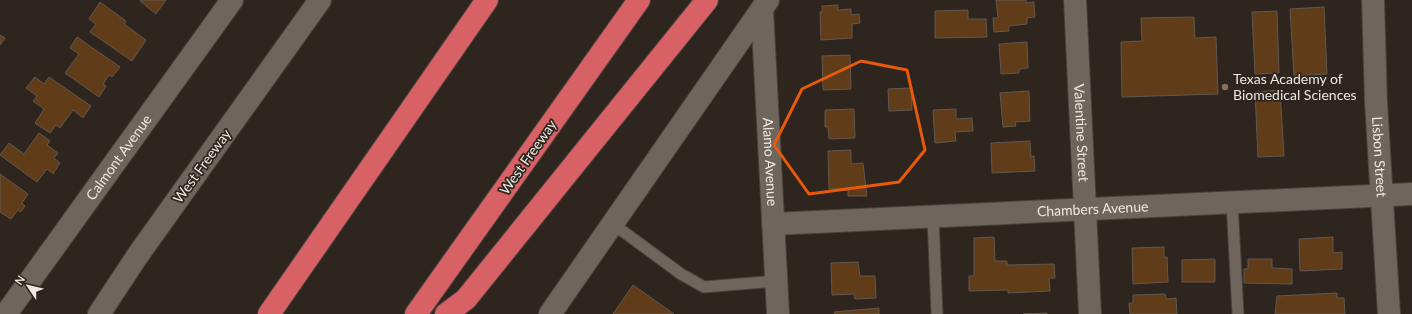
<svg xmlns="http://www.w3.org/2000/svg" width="1412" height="314" font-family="Lato,sans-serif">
<rect width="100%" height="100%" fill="#2d251e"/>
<!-- building -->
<g fill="#603c19" stroke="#615850">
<polygon points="141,0 166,0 156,14 140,1"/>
<polygon points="996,0 1026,0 1026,3 1034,2 1035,17 1027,18 1027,24 1009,26 1009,31 994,32 993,18 998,18"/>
<polygon points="100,2 126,21 124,24 146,40 132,61 90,32 96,24 89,19"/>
<polygon points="838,5 838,10 851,9 851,15 859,14 860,23 852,24 852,38 821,40 820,12 822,12 822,6"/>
<polygon points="1324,7 1327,74 1294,76 1290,9"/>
<polygon points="968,10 968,19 986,19 987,37 935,38 935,11"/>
<polygon points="1277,11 1279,73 1255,74 1252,12"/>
<polygon points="1194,17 1195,38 1216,37 1218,94 1122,97 1121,42 1142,41 1141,18"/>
<polygon points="0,35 5,38 0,45"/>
<polygon points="77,37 120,67 112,77 109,75 103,84 106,86 99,97 65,73 79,54 70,48"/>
<polygon points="1027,42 1028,68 1019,69 1019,73 1001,74 999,44"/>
<polygon points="850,55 851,89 823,90 822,56"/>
<polygon points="35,77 44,84 49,77 91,106 83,118 73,110 60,128 56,125 50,133 35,123 44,109 33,101 37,96 26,88"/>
<polygon points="911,88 912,110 889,111 888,89"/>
<polygon points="1280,90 1284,156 1258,157 1255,92"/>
<polygon points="1029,91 1030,121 1015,122 1016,126 1003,127 1000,93"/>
<polygon points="854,109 855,138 829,139 828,127 825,127 825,110"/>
<polygon points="956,109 956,119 972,118 973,131 955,132 956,141 935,143 933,110"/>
<polygon points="39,133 50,141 47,145 58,153 54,158 60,163 53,174 47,169 37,182 0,155 9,143 24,154"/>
<polygon points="1030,141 1031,157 1034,156 1035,171 992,173 991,143"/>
<polygon points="851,150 851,164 863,163 867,196 848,196 848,189 829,189 828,151"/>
<polygon points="0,174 28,194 22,203 25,206 21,212 18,210 11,219 0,212"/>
<polygon points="994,237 995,261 1007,261 1007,265 1054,264 1055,278 1049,278 1050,291 1008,293 1008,290 969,291 969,276 974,276 974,238"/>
<polygon points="1333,237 1333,253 1342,252 1342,269 1300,271 1299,239"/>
<polygon points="1164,247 1164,257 1167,257 1168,282 1133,284 1132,248"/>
<polygon points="1215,259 1215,282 1182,282 1182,260"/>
<polygon points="1248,259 1272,259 1272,268 1292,269 1292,284 1244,283 1244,269 1248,269"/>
<polygon points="858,262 860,276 875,276 876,298 855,299 854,294 832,295 831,263"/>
<polygon points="633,285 674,314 613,314"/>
<polygon points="1337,293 1337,298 1344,298 1345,314 1275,314 1277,296"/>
<polygon points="1165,294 1166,299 1176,298 1177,314 1130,314 1129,303 1133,303 1133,295"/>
<polygon points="879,308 879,314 835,314 834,312"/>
<polygon points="1047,313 1047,314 1023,314"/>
</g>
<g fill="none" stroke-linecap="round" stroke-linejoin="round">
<!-- lane casing -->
<g stroke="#49423d" stroke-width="13">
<g id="lane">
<polyline points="1232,202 1238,314"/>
<polyline points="933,217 937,314"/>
<polyline points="613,224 681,274 704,287 776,281"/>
</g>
</g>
<!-- street casing -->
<g stroke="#49423d" stroke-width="24">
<g id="street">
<path id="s1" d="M1075,0L1090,314"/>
<path id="s2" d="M1373,0L1376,102L1389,314"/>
<path id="s3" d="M762,9L778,314"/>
<path id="s4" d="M773,224L1412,194"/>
<path id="s5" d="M6,314L232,0"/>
</g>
</g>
<!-- secondary casing -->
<g stroke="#49423d" stroke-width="24">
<g id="secondary">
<polyline points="99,314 138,255 320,0"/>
<polyline points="550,314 768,0"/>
</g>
</g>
<!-- highway casing -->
<g stroke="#49423d" stroke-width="24">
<g id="highway">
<polyline points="269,314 487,0"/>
<polyline points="416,314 639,0"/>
<polyline points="446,314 466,299 707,0"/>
</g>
</g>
<!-- lane -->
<use href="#lane" stroke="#6e655d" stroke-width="11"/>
<!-- street -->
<use href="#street" stroke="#6e655d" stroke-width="22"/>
<!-- secondary -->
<use href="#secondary" stroke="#6e655d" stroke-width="22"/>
<!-- highway -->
<use href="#highway" stroke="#d76165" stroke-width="22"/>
</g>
<!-- marked area -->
<path fill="none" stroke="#e8590c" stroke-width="3" stroke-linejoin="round" d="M861,61L907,70L925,150L899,182L809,194L774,145L802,89Z"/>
<!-- markers -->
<circle fill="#8d6e63" stroke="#2d251e" stroke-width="1.5" cx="1225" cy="87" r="4"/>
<g text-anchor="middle" stroke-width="3.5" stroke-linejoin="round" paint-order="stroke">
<!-- poi labels -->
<g font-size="14" fill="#ede8e3" stroke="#2d251e" text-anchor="start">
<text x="1233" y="84">Texas Academy of<tspan x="1233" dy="16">Biomedical Sciences</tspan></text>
</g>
<!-- street labels -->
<g font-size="14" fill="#ede8e3" stroke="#2d251e">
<text dy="5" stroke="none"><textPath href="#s1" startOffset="133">Valentine Street</textPath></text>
<text dy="5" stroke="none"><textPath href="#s5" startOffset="193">Calmont Avenue</textPath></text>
<text transform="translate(528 157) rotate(-55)" y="5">West Freeway</text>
<text dy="5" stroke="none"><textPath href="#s2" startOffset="157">Lisbon Street</textPath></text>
<text dy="5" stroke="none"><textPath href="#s3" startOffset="153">Alamo Avenue</textPath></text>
<text transform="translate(202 166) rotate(-54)" y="5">West Freeway</text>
<text dy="5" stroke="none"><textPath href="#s4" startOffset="320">Chambers Avenue</textPath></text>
</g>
</g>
<!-- north arrow -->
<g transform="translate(28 286) rotate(305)" stroke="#2d251e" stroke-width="3" paint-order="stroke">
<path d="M0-3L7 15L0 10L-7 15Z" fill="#ede8e3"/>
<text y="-6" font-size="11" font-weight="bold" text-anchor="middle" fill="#ede8e3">N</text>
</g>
</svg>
